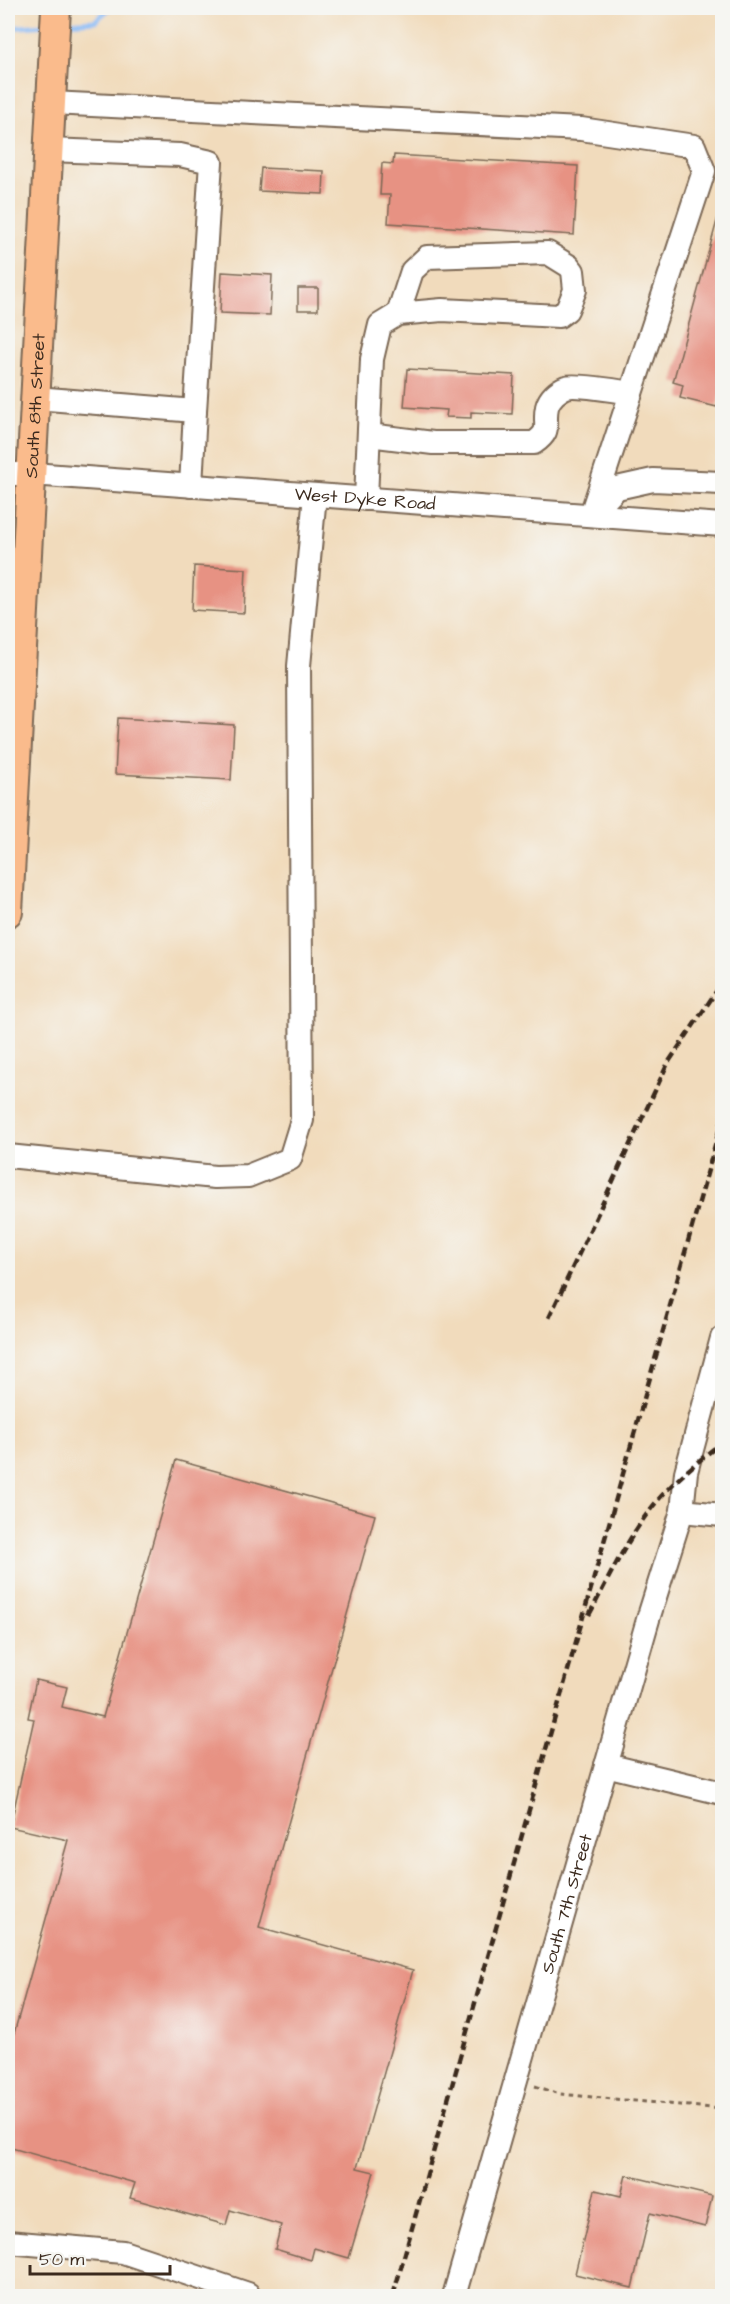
<svg xmlns="http://www.w3.org/2000/svg" width="730" height="2304" font-family="'Architects Daughter',sans-serif">
<rect width="100%" height="100%" fill="#f6f6f2"/>
<filter id="ink" filterUnits="userSpaceOnUse"><feTurbulence type="fractalNoise" baseFrequency=".0167" numOctaves="2"/><feDisplacementMap in="SourceGraphic" scale="12" xChannelSelector="R" yChannelSelector="G"/><feConvolveMatrix kernelMatrix="1 2 1 2 8 2 1 2 1" color-interpolation-filters="sRGB"/></filter>
<filter id="wash" filterUnits="userSpaceOnUse"><feTurbulence type="fractalNoise" baseFrequency=".008" numOctaves="4" result="noise"/><feDisplacementMap in="SourceGraphic" scale="24" xChannelSelector="R" yChannelSelector="G"/><feGaussianBlur stdDeviation="1.35" result="paint"/><feColorMatrix in="noise" values="0 0 0 0 0 0 0 0 0 0 0 0 0 0 0 0 0 1.4 0 .05"/><feComposite in="paint" operator="in"/></filter>
<g filter="url(#wash)">
<rect width="100%" height="100%" fill="#f1dbbc"/>
<g fill="none" stroke-linecap="round" stroke-linejoin="round">
<!-- stream -->
<g stroke="#8abbf6" stroke-width="5">
<polyline points="65,23 95,21 110,8"/>
<polyline points="8,28 45,25"/>
</g>
</g>
<g id="blocks">
<!-- building -->
<g fill="#e79283">
<polygon points="394,155 578,166 574,235 388,223 390,195 380,195 382,163 393,164"/>
<polygon points="261,168 324,171 323,194 259,191"/>
<polygon points="718,217 723,218 723,386 717,407 680,398 683,385 673,382"/>
<polygon points="222,272 272,275 270,315 220,313"/>
<rect x="298" y="288" width="20" height="22"/>
<polygon points="407,369 514,375 512,414 471,412 471,418 446,417 447,410 404,407"/>
<polygon points="194,566 246,569 244,613 192,610"/>
<polygon points="118,718 234,725 231,780 115,774"/>
<polygon points="176,1460 375,1515 259,1927 413,1970 357,2168 374,2172 349,2258 314,2248 311,2260 275,2249 281,2225 230,2210 226,2225 130,2198 135,2183 8,2147 8,2055 68,1840 10,1827 34,1719 28,1718 36,1680 67,1687 62,1707 103,1717"/>
<polygon points="626,2175 712,2196 705,2227 650,2213 632,2288 575,2274 595,2190 621,2196"/>
</g>
</g>
</g>
<g filter="url(#ink)">
<use href="#blocks" fill-opacity="0" stroke="#7b6855" stroke-width="1.5"/>
<g fill="none" stroke-linecap="round" stroke-linejoin="round">
<!-- minor casing -->
<g stroke="#7b6855" stroke-width="26">
<g id="minor">
<polyline points="51,103 581,129 694,146 704,171 591,515"/>
<polyline points="48,150 180,155 211,162 195,411"/>
<polyline points="36,398 195,411 191,486"/>
<path d="M369,435L433,443H534C553,430 543,425 547,407C549,398 558,390 566,387C575,384 619,391 631,393"/>
<path id="s1" d="M8,474H32L722,525"/>
<polyline points="366,499 372,359 380,325 398,314 442,310 559,316 567,310 575,290 573,271 569,266 548,253 427,257 412,271 398,314"/>
<polyline points="594,512 617,488 653,480 722,483"/>
<polyline points="8,1156 215,1177 248,1176 290,1159 302,1120 299,666 315,495"/>
<polyline points="682,1511 722,1515"/>
<polyline points="606,1765 722,1793"/>
<polyline points="8,2242 123,2252 248,2294"/>
<path id="s2" d="M454,2296L649,1616L682,1511L686,1472L722,1338"/>
</g>
</g>
<!-- major casing -->
<g stroke="#7b6855" stroke-width="32">
<g id="major">
<path id="s3" d="M8,912L56,8"/>
</g>
</g>
<!-- path -->
<polyline stroke="#7b6855" stroke-width="3" stroke-dasharray="4.5 4.5" stroke-linecap="butt" points="535,2086 560,2094 722,2109"/>
<!-- minor -->
<use href="#minor" stroke="#fff" stroke-width="22"/>
<!-- major -->
<use href="#major" stroke="#fabb8c" stroke-width="28"/>
<!-- rail -->
<g stroke="#3b2a1e" stroke-width="4.5" stroke-dasharray="9 4.5" stroke-linecap="butt">
<polyline points="549,1318 668,1063 722,983"/>
<path d="M589,1615C610,1576 629,1534 658,1500C677,1478 700,1460 722,1442"/>
<polyline points="393,2296 722,1120"/>
</g>
</g>
</g>
<g text-anchor="middle" stroke-width="4.5" stroke-linejoin="round" paint-order="stroke">
<!-- street labels -->
<g font-size="18" fill="#3b2a1e" stroke="#f6f6f2">
<text dy="6" stroke="none"><textPath href="#s3" startOffset="507">South 8th Street</textPath></text>
<text dy="6" stroke="none"><textPath href="#s1" startOffset="358">West Dyke Road</textPath></text>
<text dy="6" stroke="none"><textPath href="#s2" startOffset="408">South 7th Street</textPath></text>
</g>
</g>
<!-- margin -->
<rect width="730" height="2304" fill="none" stroke="#f6f6f2" stroke-width="30"/>
<!-- scale -->
<path d="M30 2265v9h140v-9" fill="none" stroke="#3b2a1e" stroke-width="3"/>
<text x="39" y="2265" font-size="18" fill="#3b2a1e" stroke="#f6f6f2" stroke-width="4.5" paint-order="stroke">50 m</text>
</svg>
